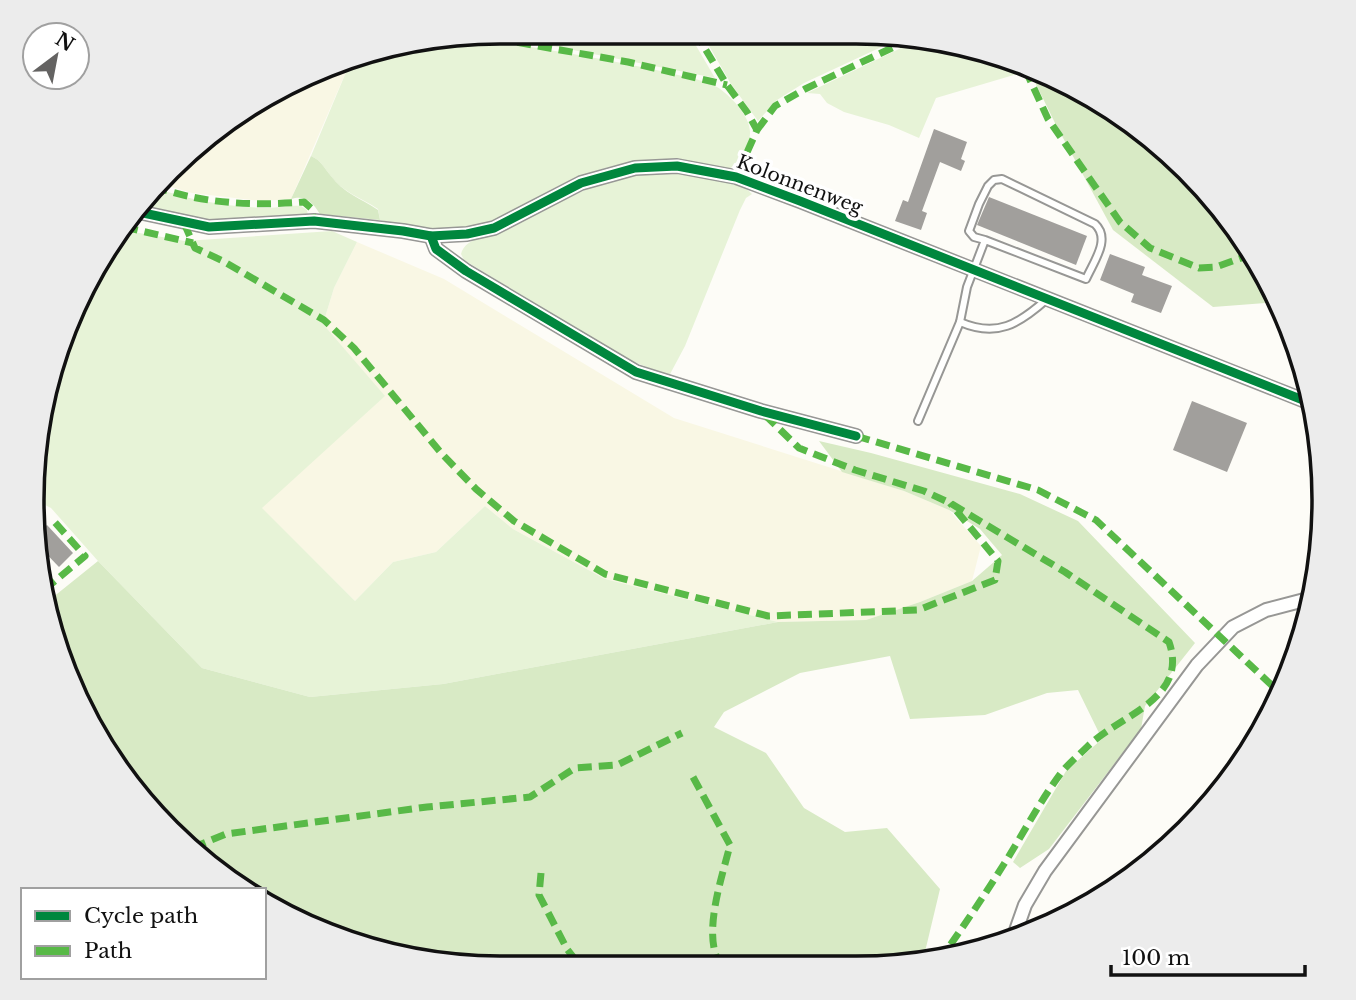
<svg xmlns="http://www.w3.org/2000/svg" width="1356" height="1000" font-family="'Libre Baskerville',serif">
<rect width="100%" height="100%" fill="#fdfcf7"/>
<!-- farmland -->
<g fill="#f9f7e4">
<polygon points="341,63 349,65 291,199 261,201 192,193 158,183 265,94"/>
<polygon points="357,242 444,279 674,418 904,491 949,510 981,546 972,581 920,602 866,620 778,622 605,579 513,529 485,506 436,552 393,562 355,601 261,508 384,396 323,324 334,288"/>
</g>
<!-- green -->
<g fill="#e7f3d7">
<polygon points="500,32 688,32 715,78 486,33"/>
<polygon points="701,32 886,32 905,36 804,83 777,100 758,121 731,84"/>
<path d="M467,36C531,47 597,57 661,71C679,76 700,78 717,87C730,95 751,117 750,133C750,145 739,163 729,169C691,161 656,156 618,165C594,170 569,180 548,192C537,198 527,205 516,211C472,234 427,231 380,220L378,209C362,198 342,192 331,176C324,168 322,161 311,156L349,65L341,63L378,48Z"/>
<polygon points="922,38 977,47 1022,68 1024,72 936,98 919,138 889,125 844,112 827,103 820,94 807,93"/>
<path d="M653,172C676,173 737,175 752,194L746,198L740,210L685,346L669,376L627,359L464,260L461,254C466,236 492,236 507,229C559,204 593,179 653,172Z"/>
<path d="M152,187C190,200 227,207 268,208C279,208 290,205 301,206L307,210L308,216L211,222L171,214L139,205Z"/>
<polygon points="122,230 185,241 332,231 357,242 334,288 323,324 385,396 262,508 355,601 393,562 436,552 485,506 513,529 605,579 778,622 443,684 310,697 202,668 98,561 51,508 35,500 41,408 80,292"/>
</g>
<!-- forest -->
<g fill="#d8eac5">
<polygon points="1030,72 1117,111 1228,215 1280,302 1213,307 1113,230 1056,125"/>
<path d="M311,156C322,161 324,168 331,176C342,192 362,199 378,210L380,220L320,214C312,202 306,195 291,199Z"/>
<polygon points="819,441 871,453 1020,494 1078,521 1195,643 1145,706 1141,729 1049,849 1020,868 1013,862 1066,771 1102,739 1078,690 1047,693 985,715 910,719 890,656 800,673 724,712 714,727 766,753 804,808 845,832 887,828 940,889 924,956 935,960 918,964 469,967 378,952 266,906 264,890 243,890 191,853 128,785 56,651 47,602 98,561 202,668 310,697 443,684 778,622 866,620 920,602 972,581 1002,555 980,529 949,510 904,491 842,472"/>
</g>
<!-- building -->
<g fill="#a19f9c">
<polygon points="934,129 967,142 961,159 965,161 961,171 940,162 922,211 927,213 921,230 895,221 903,200 908,202"/>
<polygon points="989,197 1087,236 1076,265 977,225"/>
<polygon points="1110,254 1145,267 1142,275 1172,286 1161,313 1131,302 1134,294 1100,280"/>
<polygon points="1192,401 1247,423 1227,472 1173,450"/>
<polygon points="47,525 73,553 59,567 34,541 34,537"/>
</g>
<g fill="none" stroke-linecap="round" stroke-linejoin="round">
<!-- lane casing -->
<g stroke="#979795" stroke-width="10">
<g id="lane">
<path d="M960,322C997,338 1019,324 1047,299"/>
<path d="M918,421L960,322L967,287L985,240L1086,279C1094,261 1111,239 1095,224L1002,179L994,180L988,186L979,204L969,231L974,237L985,240"/>
</g>
</g>
<!-- street casing -->
<g stroke="#979795" stroke-width="16">
<g id="street">
<polyline points="134,211 209,227 314,221 403,231 431,236 467,234 494,228 581,183 635,168 677,166 736,177 800,201 1313,404"/>
<polyline points="431,236 436,249 466,271 636,372 761,411 856,436"/>
<polyline points="1013,939 1025,905 1045,871 1197,665 1233,627 1266,610 1312,598"/>
</g>
</g>
<!-- lane -->
<use href="#lane" stroke="#fffffe" stroke-width="6"/>
<!-- street -->
<use href="#street" stroke="#fffffe" stroke-width="12"/>
<!-- quiet -->
<g stroke="#58b947" stroke-width="7" stroke-dasharray="14 7" stroke-linecap="butt">
<polyline points="695,32 727,85 747,112 757,130 736,177"/>
<polyline points="476,35 628,62 727,85"/>
<polyline points="1025,69 1048,119 1120,222 1150,248 1199,268 1216,267 1244,257 1251,252"/>
<polyline points="757,130 775,106 805,89 915,37"/>
<path d="M154,186C201,204 254,206 304,202L311,208L314,221"/>
<polyline points="184,223 195,248 223,261 324,320 354,348 442,454 476,489 514,521 605,574 768,616 918,610 995,580 998,561 950,503"/>
<polyline points="124,227 193,243"/>
<path d="M765,415L799,448L855,470L924,491L950,503L1065,572L1169,642C1189,699 1120,715 1088,746C1079,755 1069,763 1061,773C1040,801 1023,834 1004,864C984,896 963,927 941,958"/>
<polyline points="856,436 1038,490 1096,520 1280,693"/>
<polyline points="44,590 85,556 51,518"/>
<path d="M693,777L730,845C722,878 701,936 721,966"/>
<path d="M185,845C201,854 224,864 231,881"/>
<polyline points="195,851 199,845 226,834 427,807 530,797 575,768 617,765 682,733"/>
<polyline points="541,873 539,895 567,949 581,967"/>
</g>
<!-- cycleway casing -->
<g stroke="#fff" stroke-width="13">
<g id="cycleway">
<polyline points="134,211 209,227 314,221 403,231 431,236 467,234 494,228 581,183 635,168 677,166 736,177 800,201 1313,404"/>
<polyline points="431,236 436,249 466,271 636,372 761,411 856,436"/>
</g>
</g>
<!-- cycleway -->
<use href="#cycleway" stroke="#00873e" stroke-width="9"/>
</g>
<g text-anchor="middle" stroke-width="7" stroke-linejoin="round" paint-order="stroke">
<!-- street labels -->
<g font-size="19" fill="#111" stroke="#fff">
<text transform="translate(800 184) rotate(21)" y="7">Kolonnenweg</text>
</g>
</g>
<!-- crop -->
<path d="M0 0H1356V1000H0ZM500 44H856A456 456 0 0 1 1312 500V500A456 456 0 0 1 856 956H500A456 456 0 0 1 44 500V500A456 456 0 0 1 500 44Z" fill="#ececec" fill-rule="evenodd"/>
<path fill="none" stroke="#111" stroke-width="3.5" d="M500 44H856A456 456 0 0 1 1312 500V500A456 456 0 0 1 856 956H500A456 456 0 0 1 44 500V500A456 456 0 0 1 500 44Z"/>
<!-- legend -->
<rect x="21" y="888" width="245" height="91" fill="#ffffff" stroke="#a0a0a0" stroke-width="2"/>
<rect x="35" y="911" width="35" height="10" fill="#00873e" stroke="#a0a0a0" stroke-width="2"/>
<text x="84" y="923" font-size="21" fill="#111111">Cycle path</text>
<rect x="35" y="946" width="35" height="10" fill="#58b947" stroke="#a0a0a0" stroke-width="2"/>
<text x="84" y="958" font-size="21" fill="#111111">Path</text>
<!-- north arrow -->
<g transform="translate(56 56) rotate(32)"><circle r="33" fill="#ffffff" stroke="#a0a0a0" stroke-width="2"/>
<path d="M0-5L12 26L0 18L-12 26Z" fill="#646362"/>
<text y="-10" font-size="19" font-weight="bold" text-anchor="middle" fill="#111111">N</text>
</g>
<!-- scale -->
<path d="M1111 965v10h194v-10" fill="none" stroke="#111111" stroke-width="3.5"/>
<text x="1122" y="965" font-size="21" fill="#111111" stroke="#ffffff" stroke-width="5" paint-order="stroke">100 m</text>
</svg>
